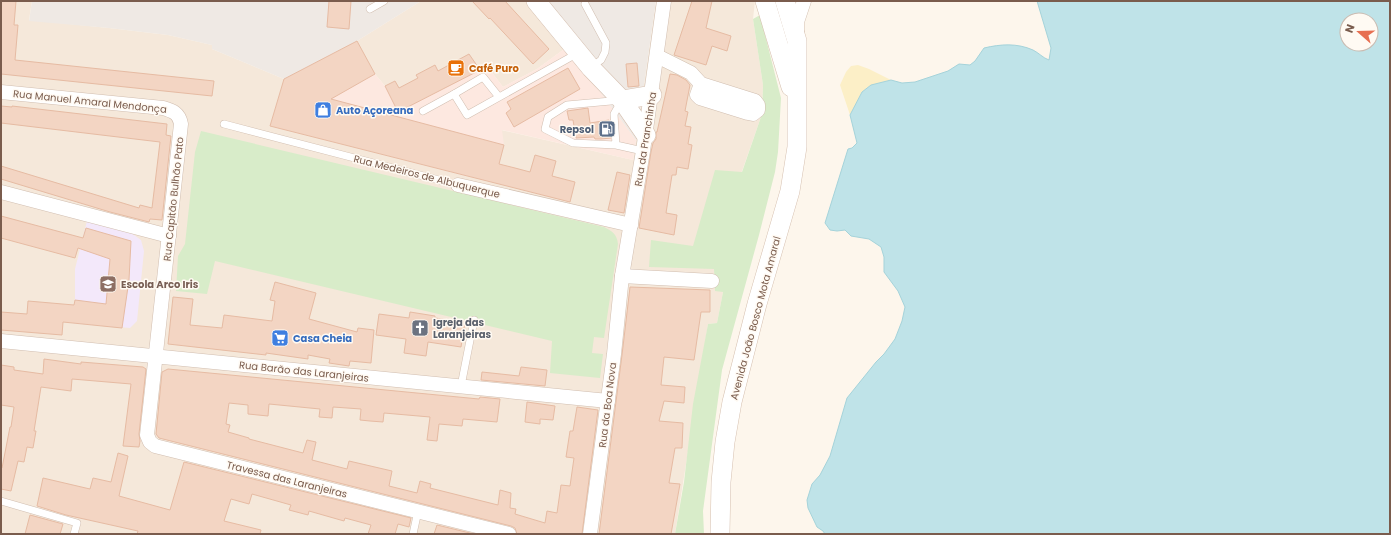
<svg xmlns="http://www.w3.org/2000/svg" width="1391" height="535" font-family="Poppins,sans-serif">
<rect width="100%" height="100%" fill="#fdf6ec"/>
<!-- residential -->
<g fill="#f5e8da">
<polygon points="1,1 32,1 29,20 109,28 168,35 212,45 212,49 284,79 270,126 501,130 633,160 656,1 755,1 753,19 763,85 762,114 713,254 723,292 717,323 708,324 675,534 1,534"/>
<polygon points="421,1 529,1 567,47 537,69 503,87 487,66 398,112 385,86 375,74 357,41"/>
</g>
<!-- commercial -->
<polygon fill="#fde8e0" points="357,41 375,74 385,86 398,112 487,66 503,87 537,69 567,47 636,140 633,160 502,130 504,145 494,183 270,126 284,79"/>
<!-- industrial -->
<g fill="#efe9e4">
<polygon points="32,1 421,1 357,41 284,79 212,49 212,45 168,35 109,28 29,21"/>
<polygon points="529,1 656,1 636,140 567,47"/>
</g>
<!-- education -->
<polygon fill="#f3e8fa" points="87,221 127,230 141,240 144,251 137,321 130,328 72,323 75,300 75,269"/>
<!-- green -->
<g fill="#d8ecc9">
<polygon points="760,15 781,98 778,152 775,172 759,235 722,370 703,511 704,534 675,534 684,482 693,404 708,324 717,323 723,292 715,291 714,269 649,267 651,240 693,246 715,170 742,172 762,114 763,85 753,19"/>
<path d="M201,131L604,227C612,231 617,234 618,244L604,338L594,337L592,353L603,354L600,378L550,373L552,341L215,261L207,294L176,291L178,256L185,244L195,152Z"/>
</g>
<!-- sand -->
<polygon fill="#fcefc7" points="858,65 869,69 891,80 871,85 862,92 850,115 840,85 846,72 851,66"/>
<!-- water -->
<path fill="#bfe3e8" stroke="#a5d3da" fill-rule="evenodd" d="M1037,1H1390V534H825L823,531L817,527L808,508L807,500L812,484L820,475L830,456L847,398L876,362L884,354L895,339L902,321L905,307L898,291L884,272V257L881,247L869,239L851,236L845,230L837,231L830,230L825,223L848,149L852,148L857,143L850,115L862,92L871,85L891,80L902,83L915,82L948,71L959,64L970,65L975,61L984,48C1001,44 1017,43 1033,50C1039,53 1043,58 1049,60L1051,48ZM1347,20H1371V44H1347Z"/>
<!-- building -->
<g fill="#f3d5c3" stroke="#e6bba3">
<polygon points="1,1 16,1 14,25 18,25 15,60 214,81 212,96 1,74"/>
<polygon points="329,1 351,1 349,29 327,27"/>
<polygon points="472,1 505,1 549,49 533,64 490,18 489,19"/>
<polygon points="692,1 712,1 706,28 731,36 727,51 712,46 706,65 674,55"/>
<polygon points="357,41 375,74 331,99 504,145 499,164 515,168 530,172 535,155 556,161 552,176 575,182 570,202 270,126 284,79"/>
<polygon points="469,54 480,70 398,112 385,86 395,81 399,88 418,78 416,75 435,65 438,71"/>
<polygon points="637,63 639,86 628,87 626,64"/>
<polygon points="568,68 580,89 514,127 506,113 511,109 507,102"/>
<polygon points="670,74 677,75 686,80 690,85 685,111 688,112 685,126 691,127 688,144 692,145 688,169 677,167 676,175 672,175 666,213 677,215 674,235 639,228 651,152 653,143 656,139 656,132 657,132"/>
<polygon points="1,106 12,107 12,106 167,124 166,135 171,136 162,220 150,219 149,222 110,212 1,179 1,166 139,208 140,205 152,208 160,142 1,123"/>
<polygon points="588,108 590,123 609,120 611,138 601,139 595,139 594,137 576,138 573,120 569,120 567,111"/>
<polygon points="617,172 630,175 624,213 608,210"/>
<polygon points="1,216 83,238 86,228 131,241 129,280 122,328 63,322 62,335 1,330 1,312 27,314 28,301 74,305 75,300 106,304 110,259 78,248 75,258 1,238"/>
<polygon points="275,282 316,293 309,319 357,332 358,328 374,330 371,363 350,361 349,366 329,363 330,359 308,355 308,359 266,353 266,355 168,344 173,297 193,299 190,325 222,328 224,315 272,321 275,301 270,300"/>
<polygon points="630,287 710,290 710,312 701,312 694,360 664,357 661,385 685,387 684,403 664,401 659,421 683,423 682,448 675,448 669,483 680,484 671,534 599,534 622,355"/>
<polygon points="410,312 435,316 435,318 465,322 461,347 428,342 426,356 404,353 406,339 376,335 379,314 409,318"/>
<polygon points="44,359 81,364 81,362 143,367 146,369 139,434 140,441 139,447 123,446 131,384 72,379 71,391 41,387 34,431 36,431 33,448 27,447 24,462 18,461 11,491 1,489 1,468 2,468 10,427 11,427 14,407 1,405 1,365 14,367 14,370 43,374"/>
<polygon points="521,367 547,370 545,386 481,380 482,372 519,376"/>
<polygon points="168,369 479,399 480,397 500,399 497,422 463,419 462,426 439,424 437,441 427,440 430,417 384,413 383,422 370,421 360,420 361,409 333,407 332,418 319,417 320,409 269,404 268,416 248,414 248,405 229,403 226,424 230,425 228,432 249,438 249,439 303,453 307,440 316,442 312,460 347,469 349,461 392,471 389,486 417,493 420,481 431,484 430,488 498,505 500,490 511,493 510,508 516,509 515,514 545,523 547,511 557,513 561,485 570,486 574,458 566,457 570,431 573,431 577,407 598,410 582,534 517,534 515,528 511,526 159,438 156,434 162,372"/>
<polygon points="527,402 555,406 553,420 540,419 540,424 525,422"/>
<polygon points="118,453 128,456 119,496 170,510 184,462 411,518 409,527 398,524 395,534 368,534 371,525 345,518 344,521 309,511 308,515 289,510 291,505 252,494 249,504 231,499 224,521 261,530 260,534 137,534 138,531 66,515 37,506 43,478 90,489 93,478 111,482"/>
<polygon points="30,515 63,524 60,534 25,534"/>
<polygon points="437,525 474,534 434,534"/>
</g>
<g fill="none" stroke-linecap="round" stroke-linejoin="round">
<!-- lane casing -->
<g stroke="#d1beb0" stroke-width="8">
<g id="lane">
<polyline points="585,4 606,43 605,52 601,60 591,67"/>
<polyline points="370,9 384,1"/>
<polyline points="499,97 483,77 454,94 467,115 578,53"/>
<polyline points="423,111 454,94"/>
<polyline points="224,124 458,185"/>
<polyline points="616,145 614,114 622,100 567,105 548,117 545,129 573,143 616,145 643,151"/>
<polyline points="461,386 474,320"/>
<polyline points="1,501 77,523 74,534"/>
<polyline points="413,534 418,511"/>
</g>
</g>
<!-- street casing -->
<g stroke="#d1beb0" stroke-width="15">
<g id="street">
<polyline points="797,34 797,22 804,1"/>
<polyline points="657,56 691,73 701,84 755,101 758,105 758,110 753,114 748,113 700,98 697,95 701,84"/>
<path d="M1,92L163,108C173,111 179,113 181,124L147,435L150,442L155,446L509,534"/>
<polyline points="458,185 631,225"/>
<polyline points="1,192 169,236"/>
<polyline points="622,276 712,281"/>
<polyline points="1,341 608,401"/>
<polyline points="590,534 614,354 622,276 643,151 664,1"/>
</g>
</g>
<!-- secondary casing -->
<g stroke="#d6c0b0" stroke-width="20">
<g id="secondary">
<polyline points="536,1 591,68 622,100 646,135"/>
<polyline points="765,1 791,87"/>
<polyline points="622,100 652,95"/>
<polyline points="720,534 721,482 725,442 732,402 757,304 790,191 797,147 797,41 785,1"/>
</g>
</g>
<!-- lane -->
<use href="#lane" stroke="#fff" stroke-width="7"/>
<!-- street -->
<use href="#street" stroke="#fff" stroke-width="14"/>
<!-- secondary -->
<use href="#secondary" stroke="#fff" stroke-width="19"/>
</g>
<!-- icons -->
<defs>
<g id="cafe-square" transform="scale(0.9)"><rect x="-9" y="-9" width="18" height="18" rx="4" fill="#e8710a" stroke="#fffaf3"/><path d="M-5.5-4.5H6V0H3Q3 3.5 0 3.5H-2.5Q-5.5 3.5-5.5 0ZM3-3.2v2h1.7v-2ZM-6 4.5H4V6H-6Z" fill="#fff"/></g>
<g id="shop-square" transform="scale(0.9)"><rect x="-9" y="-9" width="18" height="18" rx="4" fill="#3f7fe0" stroke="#fffaf3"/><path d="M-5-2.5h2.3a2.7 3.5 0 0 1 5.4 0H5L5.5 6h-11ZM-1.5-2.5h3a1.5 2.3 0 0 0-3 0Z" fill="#fff"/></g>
<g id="fuel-square" transform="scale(0.9)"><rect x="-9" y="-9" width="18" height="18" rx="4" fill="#5c6f8a" stroke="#fffaf3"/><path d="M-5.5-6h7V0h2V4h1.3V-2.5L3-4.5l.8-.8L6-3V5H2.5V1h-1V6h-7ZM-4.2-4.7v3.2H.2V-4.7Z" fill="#fff"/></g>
<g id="school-square" transform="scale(0.9)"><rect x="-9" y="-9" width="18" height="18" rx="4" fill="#8d6e63" stroke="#fffaf3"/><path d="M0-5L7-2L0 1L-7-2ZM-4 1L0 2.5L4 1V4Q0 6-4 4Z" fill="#fff"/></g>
<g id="church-square" transform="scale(0.9)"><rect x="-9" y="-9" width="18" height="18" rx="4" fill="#6b7280" stroke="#fffaf3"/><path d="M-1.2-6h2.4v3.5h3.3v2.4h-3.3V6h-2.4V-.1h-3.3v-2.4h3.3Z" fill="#fff"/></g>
<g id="supermarket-square" transform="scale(0.9)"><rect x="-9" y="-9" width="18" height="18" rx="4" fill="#3f7fe0" stroke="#fffaf3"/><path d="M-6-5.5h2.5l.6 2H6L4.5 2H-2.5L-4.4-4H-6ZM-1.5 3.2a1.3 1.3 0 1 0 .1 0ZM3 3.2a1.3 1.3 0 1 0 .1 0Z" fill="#fff"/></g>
</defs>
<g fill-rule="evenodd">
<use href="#cafe-square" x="456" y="68"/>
<use href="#shop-square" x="323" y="110"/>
<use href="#fuel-square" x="607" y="129"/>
<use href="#school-square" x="108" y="284"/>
<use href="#church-square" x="420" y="328"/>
<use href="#supermarket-square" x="280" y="338"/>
</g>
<g text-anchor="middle" stroke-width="3" stroke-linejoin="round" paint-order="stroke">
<!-- food labels -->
<g font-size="10" font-weight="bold" fill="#c56008" stroke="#fffaf3" text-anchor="start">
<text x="469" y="72">Café Puro</text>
</g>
<!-- street labels -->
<g font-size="10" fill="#7a5c4d" stroke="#fffaf3">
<text transform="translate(90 101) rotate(6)" y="4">Rua Manuel Amaral Mendonça</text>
<text transform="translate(645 139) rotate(-81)" y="4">Rua da Pranchinha</text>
<text transform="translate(427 176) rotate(14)" y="4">Rua Medeiros de Albuquerque</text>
<text transform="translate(173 199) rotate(-84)" y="4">Rua Capitão Bulhão Pato</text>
<text transform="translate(755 318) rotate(-75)" y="4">Avenida João Bosco Mota Amaral</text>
<text transform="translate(304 371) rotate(6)" y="4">Rua Barão das Laranjeiras</text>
<text transform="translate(607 405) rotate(-83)" y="4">Rua da Boa Nova</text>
<text transform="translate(287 479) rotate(14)" y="4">Travessa das Laranjeiras</text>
</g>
<!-- shop labels -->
<g font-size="10" font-weight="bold" fill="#366cbe" stroke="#fffaf3" text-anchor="start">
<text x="336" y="114">Auto Açoreana</text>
<text x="293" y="342">Casa Cheia</text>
</g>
<!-- service labels -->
<g font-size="10" font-weight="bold" fill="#4e5e75" stroke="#fffaf3" text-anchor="end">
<text x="594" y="133">Repsol</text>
</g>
<!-- education labels -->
<g font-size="10" font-weight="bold" fill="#785e54" stroke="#fffaf3" text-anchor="start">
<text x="121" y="288">Escola Arco Iris</text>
</g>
<!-- worship labels -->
<g font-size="10" font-weight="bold" fill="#5b616d" stroke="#fffaf3" text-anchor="start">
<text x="433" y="326">Igreja das<tspan x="433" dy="12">Laranjeiras</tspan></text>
</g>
</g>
<!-- border -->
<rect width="1391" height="535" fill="none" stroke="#7a5c4d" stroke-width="4"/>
<!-- north arrow -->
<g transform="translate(1359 32) rotate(290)"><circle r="19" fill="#fffaf3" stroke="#cabbb1"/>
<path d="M0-3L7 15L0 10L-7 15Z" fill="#e76f51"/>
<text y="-6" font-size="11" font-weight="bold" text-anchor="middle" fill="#7a5c4d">N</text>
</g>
</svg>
